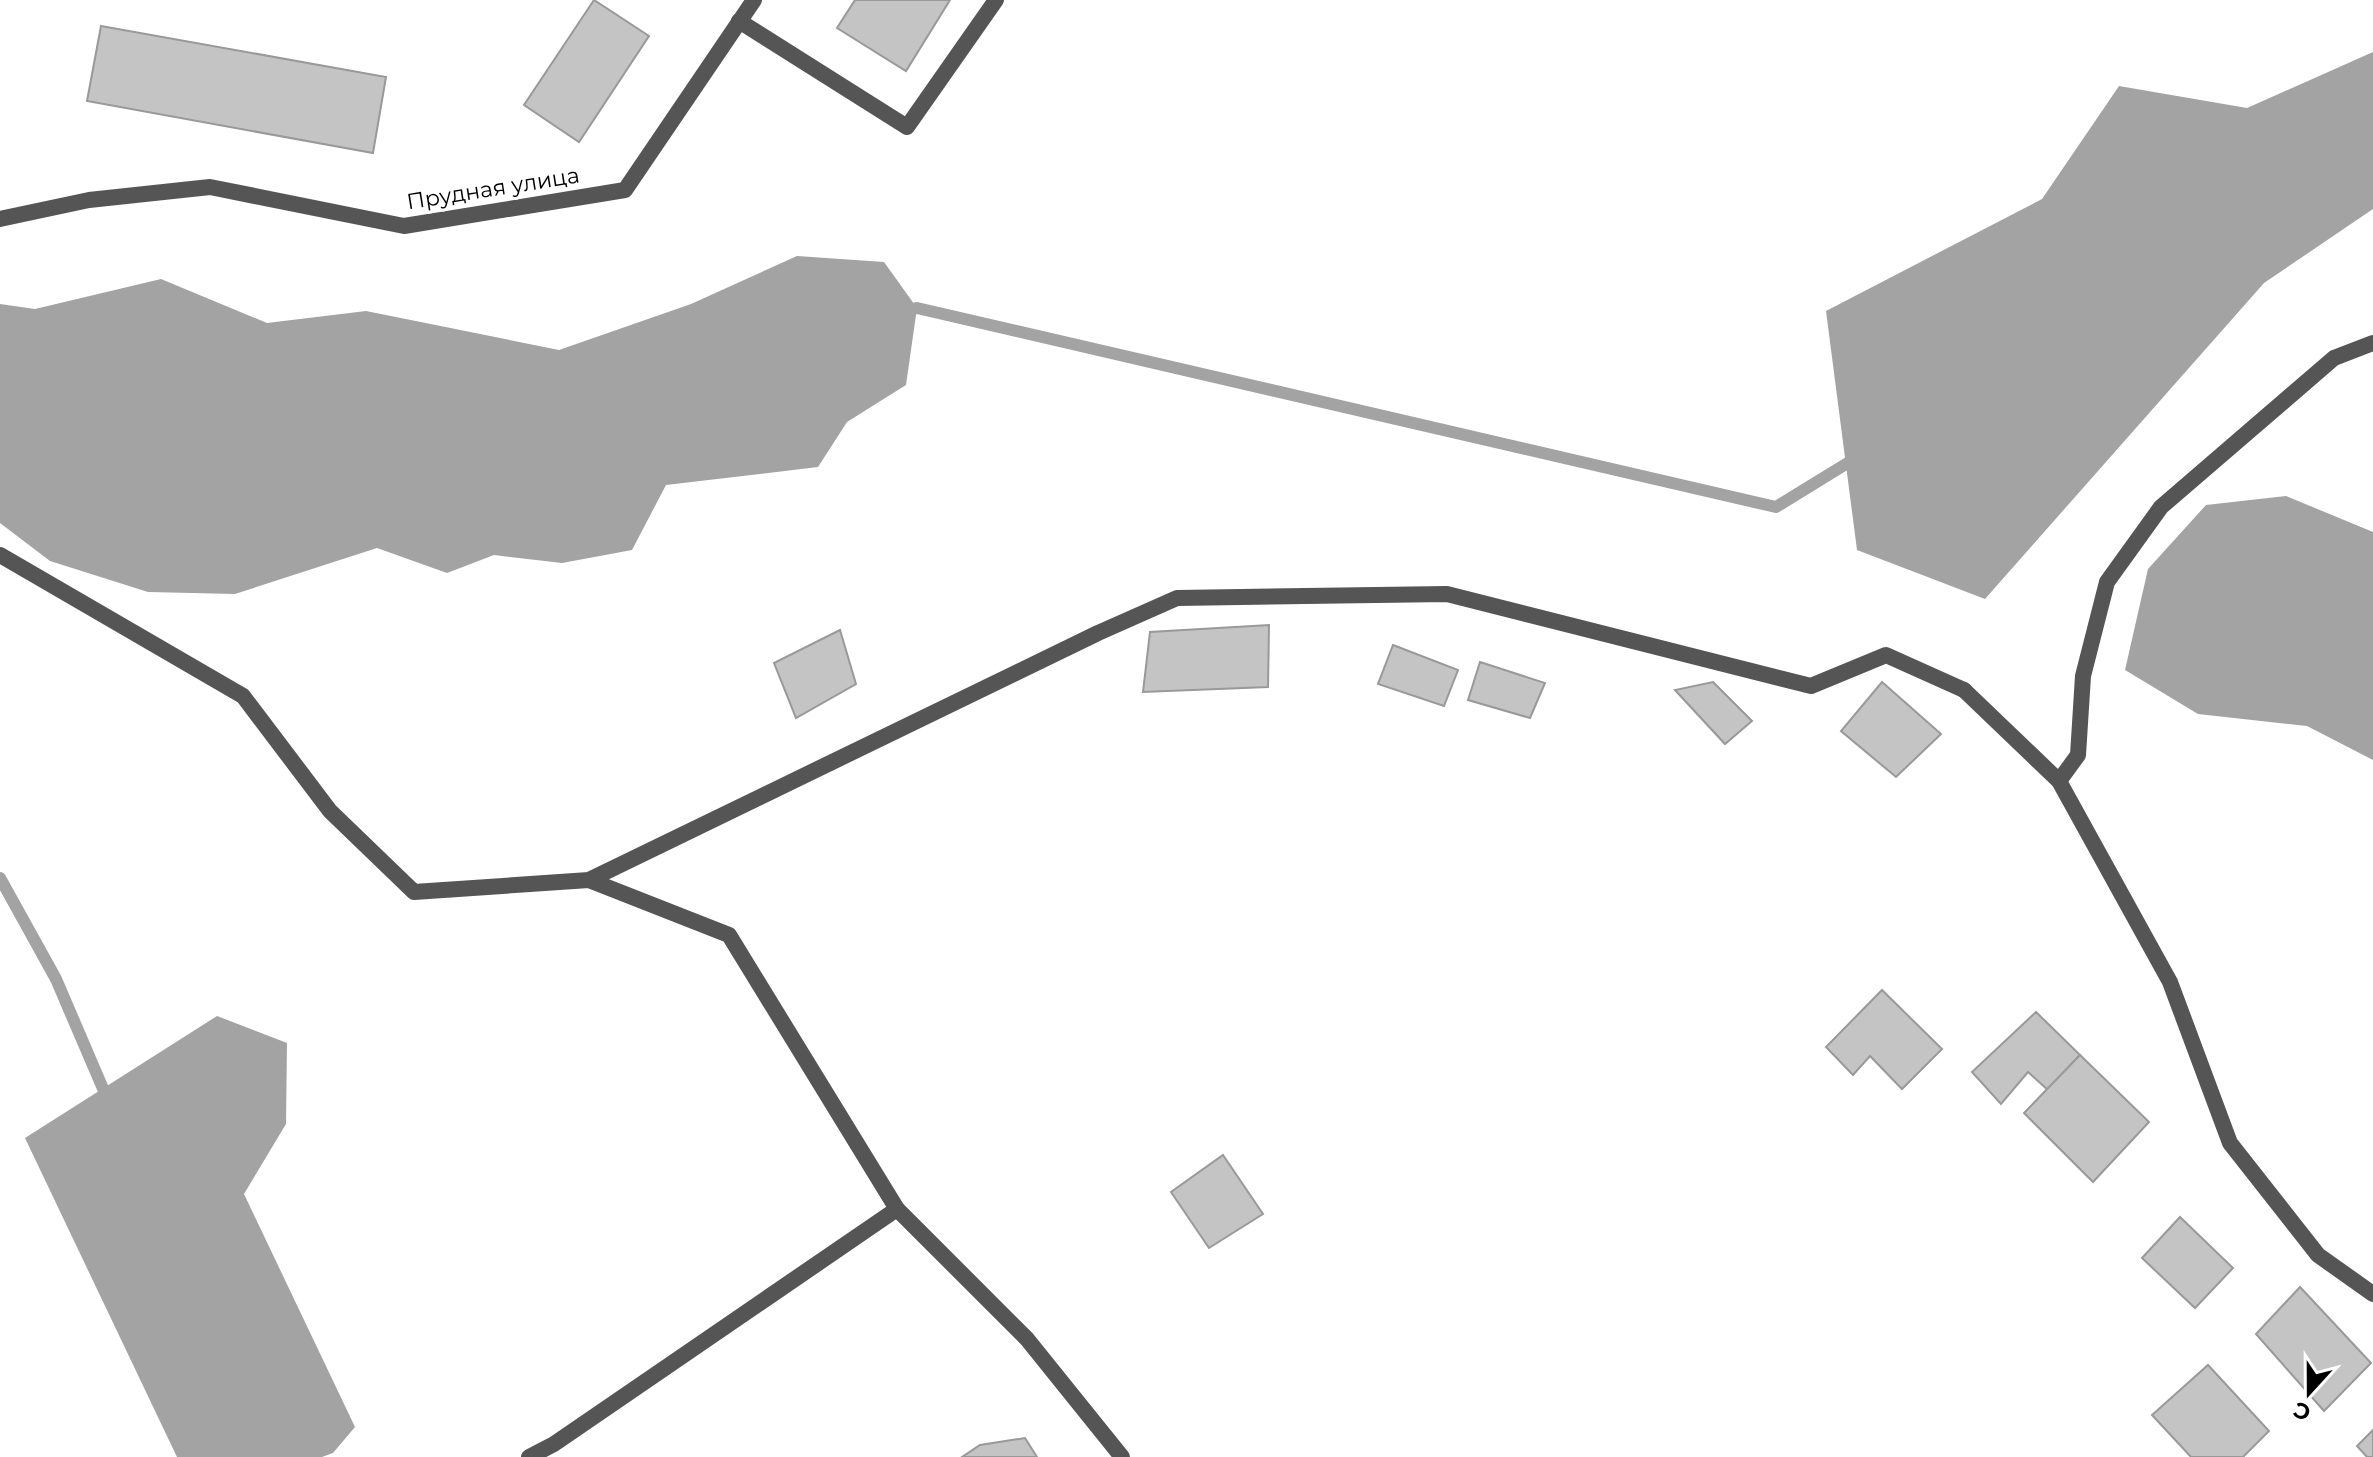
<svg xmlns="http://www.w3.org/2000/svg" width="2373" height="1457" font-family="Montserrat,sans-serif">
<rect width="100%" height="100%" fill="#fff"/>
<!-- water -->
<g fill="#a3a3a3">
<polygon points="2373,52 2373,209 2264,283 1985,599 1857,550 1826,311 2042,199 2119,86 2247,108"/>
<polygon points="797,256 884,262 917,308 906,385 847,422 818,467 666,485 632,550 562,563 494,555 447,573 377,548 235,594 148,592 50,561 0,523 0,304 35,309 161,279 267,323 366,311 559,350 691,304"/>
<polygon points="2286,496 2373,532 2373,760 2307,726 2198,714 2125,670 2148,569 2206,505"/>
<polygon points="217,1016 287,1043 286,1124 244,1194 355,1427 333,1453 322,1457 177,1457 25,1138"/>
</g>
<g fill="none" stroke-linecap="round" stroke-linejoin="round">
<!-- stream -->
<g stroke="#a3a3a3" stroke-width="12">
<polyline points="903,312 917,308 1776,507 1859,456"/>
<polyline points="0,878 56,979 110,1105"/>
</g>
</g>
<!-- building -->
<g fill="#c4c4c4" stroke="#999" stroke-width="2">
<polygon points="594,0 649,36 579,142 524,105"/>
<polygon points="855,0 950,0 906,71 837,28"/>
<polygon points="101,26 386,77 373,153 87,101"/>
<polygon points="1269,625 1268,687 1143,692 1150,632"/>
<polygon points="840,630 856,684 796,718 774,663"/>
<polygon points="1393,645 1458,670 1444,706 1378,684"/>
<polygon points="1480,662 1545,683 1530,718 1468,700"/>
<polygon points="1713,682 1752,721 1725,744 1675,690"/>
<polygon points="1882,682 1941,734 1896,777 1841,731"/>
<polygon points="1882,990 1942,1049 1902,1089 1870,1056 1853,1075 1826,1047"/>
<polygon points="2036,1012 2080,1055 2048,1090 2028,1072 2001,1104 1972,1072"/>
<polygon points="2080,1055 2149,1122 2093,1182 2024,1113"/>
<polygon points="1223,1155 1263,1214 1209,1248 1171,1192"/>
<polygon points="2180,1217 2233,1268 2195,1308 2142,1258"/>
<polygon points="2300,1287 2371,1363 2324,1411 2256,1334"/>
<polygon points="2208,1365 2269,1431 2243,1457 2191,1457 2152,1415"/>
<polygon points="2373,1430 2373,1457 2367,1457 2357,1446"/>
<polygon points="1025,1438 1037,1457 962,1457 980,1445"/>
</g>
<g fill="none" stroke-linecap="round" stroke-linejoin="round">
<!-- service -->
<g stroke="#555" stroke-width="16">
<polyline points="739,21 907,127 996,0"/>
<polyline points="0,555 243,696 330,811 414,892 589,880 1098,633 1177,598 1447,594 1811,686 1886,655 1964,690"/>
<polyline points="2059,781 2078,755 2083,676 2107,582 2161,507 2334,358 2373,343"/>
<polyline points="589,880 729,935 897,1209 1027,1339 1122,1457"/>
<polyline points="529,1457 554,1444 897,1209"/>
</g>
<!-- minor -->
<g stroke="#555" stroke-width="16">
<polyline points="0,219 89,200 210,187 404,226 625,190 754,0"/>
<polyline points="1964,690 2059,781 2170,982 2230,1143 2318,1255 2373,1294"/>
</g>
</g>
<g text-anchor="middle" stroke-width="6" stroke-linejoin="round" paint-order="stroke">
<!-- street labels -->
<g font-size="22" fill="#000" stroke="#fff">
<text transform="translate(493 188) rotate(-9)" y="8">Прудная улица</text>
</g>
</g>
<!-- north arrow -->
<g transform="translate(2309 1393) rotate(201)" stroke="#ffffff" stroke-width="6" paint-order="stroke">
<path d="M0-6L14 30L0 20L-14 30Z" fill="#000000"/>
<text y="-12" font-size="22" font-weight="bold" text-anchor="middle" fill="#000000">С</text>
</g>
</svg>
